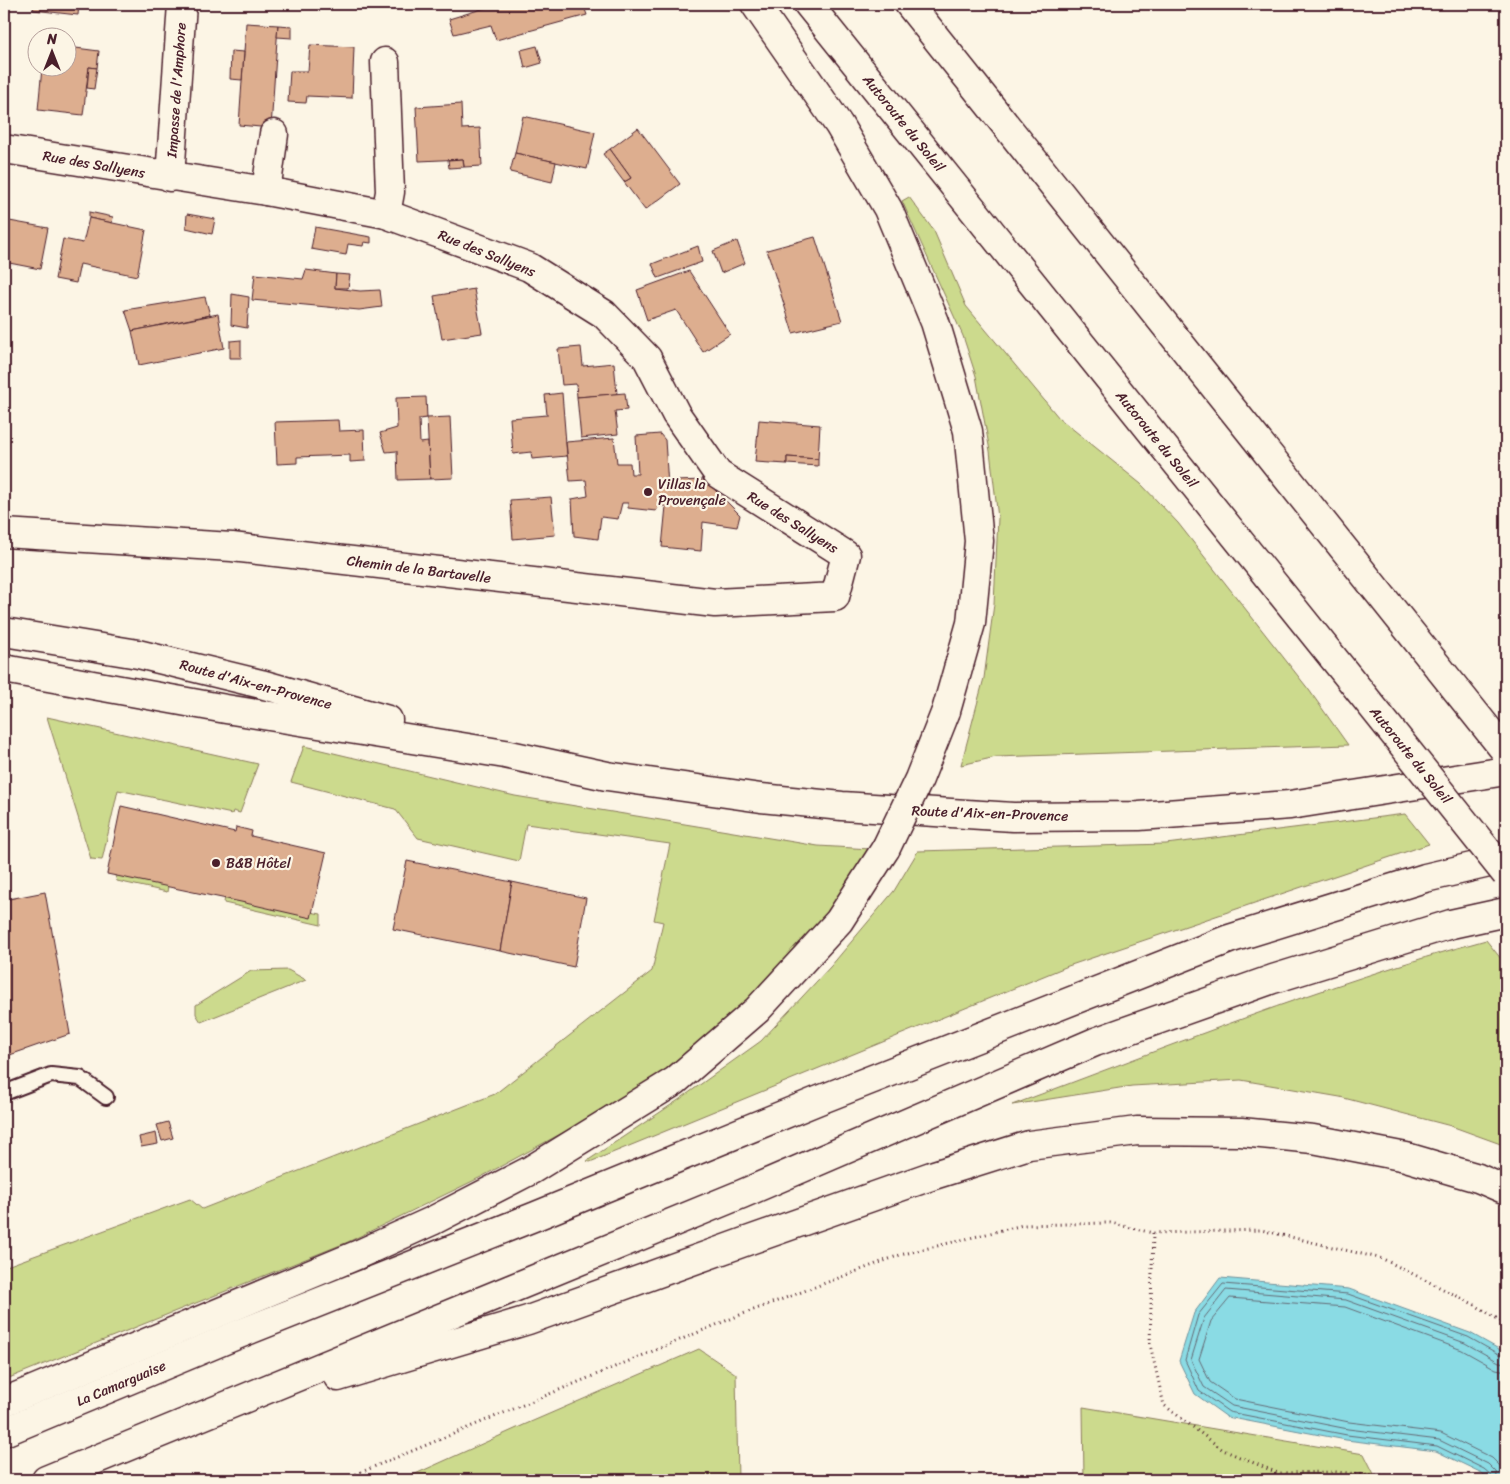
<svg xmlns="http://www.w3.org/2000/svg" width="1510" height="1484" font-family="Sriracha,sans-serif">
<rect width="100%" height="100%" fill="#fcf5e5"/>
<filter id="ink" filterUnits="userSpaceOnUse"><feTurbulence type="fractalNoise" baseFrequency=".02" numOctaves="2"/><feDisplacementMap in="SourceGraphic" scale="10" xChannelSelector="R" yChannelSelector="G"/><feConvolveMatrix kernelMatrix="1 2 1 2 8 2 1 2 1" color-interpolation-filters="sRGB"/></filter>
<g filter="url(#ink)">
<!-- green -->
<g fill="#ccda8d" stroke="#8b7c5c">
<polygon points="909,197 934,231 966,306 1059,418 1141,484 1178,523 1309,690 1348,745 996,757 961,765 984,678 994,604 998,518 990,451 976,376 963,336 902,201"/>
<polygon points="47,717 258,764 240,813 233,811 232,814 118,790 102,860 91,859"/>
<polygon points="304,746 515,796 818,846 871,849 828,915 777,974 686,1056 603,1111 481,1177 348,1242 4,1380 4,1267 190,1199 202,1209 495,1094 652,971 663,922 654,920 670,844 526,824 519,861 418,838 395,809 291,782"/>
<polygon points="1405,814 1429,844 1068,966 590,1162 587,1161 680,1099 761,1041 831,966 894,891 918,851 1166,844"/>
<polygon points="112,868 169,880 167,892 117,881"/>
<polygon points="225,896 321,914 321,925 224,903"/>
<path d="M1486,940L1506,965V1146L1451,1126L1340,1097L1241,1080L1132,1086L1012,1105C1168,1047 1324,984 1486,940Z"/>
<polygon points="288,970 306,980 201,1022 196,1014 196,1005 251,971"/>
<polygon points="699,1349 736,1374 738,1480 402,1480 526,1424"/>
<polygon points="1083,1407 1364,1454 1377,1480 1084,1480"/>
</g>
<!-- water -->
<polygon fill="#8adbe4" stroke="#70909a" points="1220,1278 1349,1289 1470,1333 1506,1353 1506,1480 1489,1480 1482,1473 1436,1451 1346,1440 1227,1417 1195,1394 1179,1361 1194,1313"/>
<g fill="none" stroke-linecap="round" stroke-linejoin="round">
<!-- shore -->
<g stroke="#646a75" stroke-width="1">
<polyline points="1492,1480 1491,1475 1484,1469 1437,1446 1347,1435 1229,1412 1199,1391 1185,1360 1198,1315 1223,1284 1348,1294 1468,1337 1502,1356 1506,1357"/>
<polyline points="1498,1480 1496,1472 1488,1464 1439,1440 1348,1429 1232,1406 1204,1387 1191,1360 1204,1318 1226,1290 1346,1300 1465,1343 1499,1362 1506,1363"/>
<polyline points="1506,1480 1503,1469 1492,1458 1441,1433 1349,1422 1235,1399 1210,1382 1199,1359 1211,1321 1230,1298 1345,1307 1462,1350 1496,1369 1506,1371"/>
</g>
</g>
<!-- building -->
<g fill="#ddae8f" stroke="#4a1f2b">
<polygon points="34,4 79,4 78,15 33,10"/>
<polygon points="498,4 583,4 587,15 496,40 491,25 454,34 449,19"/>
<polygon points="246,23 278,25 271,128 239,125"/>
<polygon points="278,25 292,26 292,38 277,37"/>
<polygon points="310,45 354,47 352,98 307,96 306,103 288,102 290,71 308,71"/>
<polygon points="537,46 542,63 525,68 521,50"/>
<polygon points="68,47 99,51 97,68 89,67 83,115 38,110 42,68 68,68"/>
<polygon points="231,51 244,52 242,80 230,79"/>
<polygon points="89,67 97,68 94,89 87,88"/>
<polygon points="461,104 462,129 480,128 482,166 464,167 463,159 419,161 416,107"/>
<polygon points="523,116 595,132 587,169 515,153"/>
<polygon points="638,128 680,184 645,210 624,182 631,178 610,149"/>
<polygon points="610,149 631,178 624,182 603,154"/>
<polygon points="515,153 556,162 552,182 510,172"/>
<polygon points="463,159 464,167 449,168 448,160"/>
<polygon points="89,212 113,217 112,223 89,218"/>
<polygon points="187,214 215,219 212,234 186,228"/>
<polygon points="89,218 146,230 137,276 80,264 76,283 55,279 63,239 83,243"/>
<polygon points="4,220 48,228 40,269 4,262"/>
<polygon points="315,227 371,237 371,243 364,242 363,246 348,244 346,255 311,249"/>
<polygon points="815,237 842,321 793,333 767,250"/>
<polygon points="737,241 745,263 721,273 713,251"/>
<polygon points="698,246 702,262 658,278 652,264"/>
<polygon points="306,270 336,274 335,288 360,291 380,290 382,307 359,310 252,300 255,274 303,279"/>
<polygon points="689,271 730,334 703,352 676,310 647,320 637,290"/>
<polygon points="336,274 350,275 348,288 335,288"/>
<polygon points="474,289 482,333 442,339 434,296"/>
<polygon points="232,294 249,297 247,328 231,325"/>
<polygon points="205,297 210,315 132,331 125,310"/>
<polygon points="218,314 224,348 139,365 132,331"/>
<polygon points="241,340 241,358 230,358 230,341"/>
<polygon points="581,347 583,366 614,363 617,394 577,397 576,384 562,385 558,349"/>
<polygon points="562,393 567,456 532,459 531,452 513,454 510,418 547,415 545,395"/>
<polygon points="625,393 627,410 615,411 618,434 581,438 577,397"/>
<polygon points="426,397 427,418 419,419 420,443 428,442 430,479 398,480 397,451 386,452 380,433 397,428 396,398"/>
<polygon points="450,417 453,478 430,479 427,418"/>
<polygon points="338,420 339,431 364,430 365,461 350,462 350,455 297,457 297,463 277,464 275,422"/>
<polygon points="759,420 820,425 818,459 787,457 787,464 755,462"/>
<polygon points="660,434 665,440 668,486 675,487 675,481 705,480 740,515 737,527 703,522 701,551 662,547 666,506 659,506 656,511 628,508 628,503 622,503 618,519 601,517 598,539 574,536 572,499 588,496 586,480 570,481 566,442 614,438 617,463 630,463 631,474 638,474 636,436"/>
<polygon points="787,457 818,459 818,466 787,464"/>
<polygon points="551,497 555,535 513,539 510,500"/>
<polygon points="121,806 235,832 236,827 252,831 251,836 326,853 311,918 241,902 107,874"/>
<polygon points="407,861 512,882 500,951 393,929"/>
<polygon points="512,882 586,898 574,967 500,951"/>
<polygon points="45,892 70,1034 4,1057 4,900"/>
<polygon points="168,1122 173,1138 162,1141 157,1125"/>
<polygon points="156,1133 158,1144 141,1147 139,1137"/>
</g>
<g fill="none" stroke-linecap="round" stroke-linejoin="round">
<!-- service casing -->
<g stroke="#4a1f2b" stroke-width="18">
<polyline id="service" points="4,1093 51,1075 80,1078 106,1097"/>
</g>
<!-- minor casing -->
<g stroke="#4a1f2b" stroke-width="31">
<g id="minor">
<polyline points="385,62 390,192 386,214"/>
<polyline points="4,149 266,191 386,214 529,267 604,314 647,358 676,414 718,474 846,555 835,597 715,603 232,547 4,533"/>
<polyline points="170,177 182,4"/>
<polyline points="266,191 274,134"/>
</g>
</g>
<!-- primary casing -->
<g stroke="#4a1f2b" stroke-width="31">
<g id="primary">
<polyline points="4,632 138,654 261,684 388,720"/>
<polyline points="4,669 226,709 505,754 607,776 761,798 842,806 1013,817 1139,816 1290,805 1506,771"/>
</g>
</g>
<!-- motorway casing -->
<g stroke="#4a1f2b" stroke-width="31">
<g id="motorway">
<polyline points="755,4 839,125 888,209 935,322 968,431 979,541 971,623 946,711"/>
<polyline points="808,4 1359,690"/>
<polyline points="909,4 1506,752"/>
<polyline points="338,1377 528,1320 747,1241 934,1175 1029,1145 1137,1131 1241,1132 1313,1139 1406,1157 1478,1178 1506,1190"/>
<polyline points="4,1402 357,1255 432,1221 531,1170 675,1081 757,1010 839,921 886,848"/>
<polyline points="4,1432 239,1334 536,1216 817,1101 1229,939 1425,878 1506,859"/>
<polyline points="46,1480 742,1194 1095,1042 1273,979 1451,924 1506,912"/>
</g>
</g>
<!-- path -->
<g stroke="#4a1f2b" stroke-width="3" stroke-dasharray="1 4" stroke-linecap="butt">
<polyline points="1153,1233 1150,1344 1164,1405 1223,1450 1278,1473 1335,1472 1404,1477 1411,1480"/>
<polyline points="342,1480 740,1315 900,1255 1023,1225 1110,1223 1153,1233 1261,1230 1383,1259 1475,1305 1506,1324"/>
</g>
<!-- service -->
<use href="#service" stroke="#fcf5e5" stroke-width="14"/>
<!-- minor -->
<use href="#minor" stroke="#fcf5e5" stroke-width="28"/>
<!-- primary -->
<use href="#primary" stroke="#fcf5e5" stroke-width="28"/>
<!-- motorway -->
<use href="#motorway" stroke="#fcf5e5" stroke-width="28"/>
<!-- motorway-bridge casing -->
<g stroke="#4a1f2b" stroke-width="31" stroke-linecap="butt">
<g id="motorway-bridge">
<polyline points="1359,690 1506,874"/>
<polyline points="886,848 919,779 946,711"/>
</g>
</g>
<!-- motorway-bridge -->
<use href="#motorway-bridge" stroke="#fcf5e5" stroke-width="28"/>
</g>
</g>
<!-- markers -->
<g fill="#4a1f2b" stroke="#fcf5e5" stroke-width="2">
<circle cx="648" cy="492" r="5"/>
<circle cx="216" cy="863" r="5"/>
</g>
<g text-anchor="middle" stroke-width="4.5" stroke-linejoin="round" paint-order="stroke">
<!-- street labels -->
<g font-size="14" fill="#4a1f2b" stroke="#fcf5e5">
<text transform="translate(176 90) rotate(-86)" y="5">Impasse de l'Amphore</text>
<text transform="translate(904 123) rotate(51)" y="5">Autoroute du Soleil</text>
<text transform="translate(94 164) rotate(10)" y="5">Rue des Sallyens</text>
<text transform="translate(487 253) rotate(22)" y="5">Rue des Sallyens</text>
<text transform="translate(1157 439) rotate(51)" y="5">Autoroute du Soleil</text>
<text transform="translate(793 522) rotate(32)" y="5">Rue des Sallyens</text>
<text transform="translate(419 569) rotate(7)" y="5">Chemin de la Bartavelle</text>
<text transform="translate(256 684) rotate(15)" y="5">Route d'Aix-en-Provence</text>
<text transform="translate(1411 755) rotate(51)" y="5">Autoroute du Soleil</text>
<text transform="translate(990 813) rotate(2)" y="5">Route d'Aix-en-Provence</text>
<text transform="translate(121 1383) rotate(-23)" y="5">La Camarguaise</text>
</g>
<!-- poi labels -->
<g font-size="14" fill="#4a1f2b" stroke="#fcf5e5" text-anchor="start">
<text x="658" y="489">Villas la<tspan x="658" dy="16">Provençale</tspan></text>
<text x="226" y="868">B&amp;B Hôtel</text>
</g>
</g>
<!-- margin -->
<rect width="1510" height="1484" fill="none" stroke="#fcf5e5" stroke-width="20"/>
<rect x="10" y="10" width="1490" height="1464" fill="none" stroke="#4a1f2b" stroke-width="2" filter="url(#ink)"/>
<!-- north arrow -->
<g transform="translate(52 52)"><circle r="24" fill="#fcf5e5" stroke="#b59f9b"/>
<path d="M0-4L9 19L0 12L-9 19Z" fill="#4a1f2b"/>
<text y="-8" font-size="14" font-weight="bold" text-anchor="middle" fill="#4a1f2b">N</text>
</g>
</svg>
